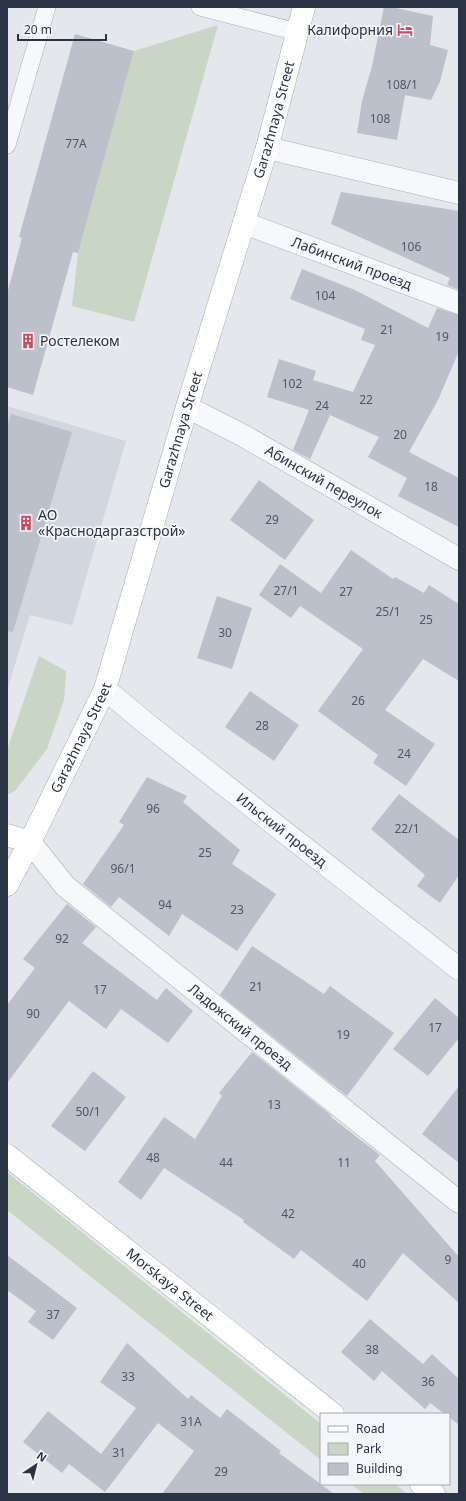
<svg xmlns="http://www.w3.org/2000/svg" width="466" height="1501" font-family="'Noto Sans',sans-serif">
<rect width="100%" height="100%" fill="#e4e7ec"/>
<!-- built -->
<polygon fill="#d2d6de" points="7,406 126,441 72,625 30,615 7,691"/>
<!-- green -->
<g fill="#c9d6c5">
<polygon points="218,25 134,322 72,306 78,253 134,51"/>
<polygon points="39,656 66,671 64,700 47,749 15,791 7,795 7,750"/>
<polygon points="7,1172 321,1424 321,1460 7,1210"/>
<polygon points="351,1484 395,1484 407,1494 364,1494"/>
</g>
<!-- building -->
<g fill="#bbc0ca">
<polygon points="384,7 391,7 433,16 430,45 448,50 440,82 431,100 405,95 397,140 357,133 362,101 372,66"/>
<polygon points="75,34 134,51 78,253 73,252 33,395 7,387 7,294 22,238 19,237"/>
<polygon points="341,192 459,211 459,290 447,285 450,278 331,224"/>
<polygon points="302,269 355,290 428,328 437,308 459,315 459,351 438,400 409,452 459,478 459,527 398,496 407,478 368,457 379,437 330,415 310,459 293,450 309,410 267,397 279,359 316,371 313,380 353,392 375,345 361,340 365,329 290,299"/>
<polygon points="11,414 72,432 13,632 7,631 7,427"/>
<polygon points="259,480 314,520 285,560 230,520"/>
<polygon points="351,550 393,579 395,577 424,593 429,585 459,604 459,681 423,659 385,710 435,744 406,786 373,763 378,755 318,711 363,649 300,606 291,618 259,595 280,564 321,593"/>
<polygon points="217,596 252,608 232,669 197,658"/>
<polygon points="250,691 299,725 274,761 225,727"/>
<polygon points="147,777 187,796 183,802 240,850 232,864 276,894 237,951 182,914 169,936 119,897 111,907 83,884 124,825 119,822"/>
<polygon points="399,794 459,840 459,875 440,903 417,886 425,875 371,829"/>
<polygon points="67,904 96,927 82,943 157,1000 166,988 193,1011 168,1043 121,1009 106,1029 69,1001 7,1083 7,1005 35,968 23,959"/>
<polygon points="252,946 324,994 330,986 394,1033 347,1096 220,995"/>
<polygon points="435,998 459,1018 459,1038 428,1076 393,1049"/>
<polygon points="252,1052 332,1116 331,1117 380,1155 375,1161 459,1257 459,1303 403,1253 367,1301 301,1250 294,1259 243,1222 244,1220 164,1168 141,1200 118,1182 164,1117 195,1139 222,1096 219,1093"/>
<polygon points="93,1071 126,1097 85,1151 51,1126"/>
<polygon points="459,1086 459,1163 422,1134"/>
<polygon points="7,1255 77,1308 53,1340 28,1322 36,1311 7,1290"/>
<polygon points="370,1319 423,1364 432,1354 459,1379 459,1425 449,1417 449,1414 445,1414 430,1403 425,1409 382,1371 374,1381 341,1352"/>
<polygon points="127,1343 188,1399 191,1395 220,1418 227,1409 281,1451 279,1453 334,1494 162,1494 194,1451 158,1423 105,1492 69,1464 62,1473 23,1442 48,1411 101,1454 136,1408 100,1382"/>
</g>
<g fill="none" stroke-linecap="round" stroke-linejoin="round">
<!-- lane casing -->
<g stroke="#a9aeb7" stroke-width="18">
<g id="lane">
<polyline points="200,7 297,32"/>
<polyline points="7,145 47,7"/>
</g>
</g>
<!-- street casing -->
<g stroke="#a9aeb7" stroke-width="23">
<g id="street">
<polyline points="267,148 459,193"/>
<path id="s1" d="M244,223L459,303"/>
<path id="s2" d="M187,407L242,435L459,559"/>
<path id="s3" d="M105,689L148,725L459,969"/>
<path id="s4" d="M30,842L65,886L459,1202"/>
</g>
</g>
<!-- secondary casing -->
<g stroke="#a9aeb7" stroke-width="23">
<g id="secondary">
<polyline points="7,835 30,842"/>
<path id="s5" d="M7,885L30,842L105,689L187,407L267,148L304,7"/>
<path id="s6" d="M7,1155L333,1414"/>
<polyline points="421,1484 434,1494"/>
</g>
</g>
<!-- lane -->
<use href="#lane" stroke="#f7f8fa" stroke-width="17"/>
<!-- street -->
<use href="#street" stroke="#f7f8fa" stroke-width="22"/>
<!-- secondary -->
<use href="#secondary" stroke="#fff" stroke-width="22"/>
</g>
<!-- icons -->
<defs>
<g id="hotel-bare" transform="scale(1.2)"><path d="M-6-4.5h1.5V1H6V5H4.5V3h-9V5H-6ZM-4 0a1.8 1.8 0 1 1 3.6 0ZM.5 0V-2.5h3Q6-2.5 6 0Z" fill="#d1495b" stroke="#f4f6f9" stroke-width="2.5" paint-order="stroke"/></g>
<g id="building-bare" transform="scale(1.2)"><path d="M-4-6H4V6H1V3H-1V6H-4ZM-2.5-4.3h1.7v1.8h-1.7ZM.8-4.3h1.7v1.8H.8ZM-2.5-1h1.7V.8h-1.7ZM.8-1h1.7V.8H.8Z" fill="#d1495b" stroke="#f4f6f9" stroke-width="2.5" paint-order="stroke"/></g>
</defs>
<g fill-rule="evenodd">
<use href="#hotel-bare" x="405" y="30"/>
<use href="#building-bare" x="28" y="341"/>
<use href="#building-bare" x="26" y="523"/>
</g>
<g text-anchor="middle" stroke-width="3.5" stroke-linejoin="round" paint-order="stroke">
<!-- number labels -->
<g font-size="12" fill="#4f5766">
<text x="402" y="89">108/1</text>
<text x="380" y="123">108</text>
<text x="76" y="148">77А</text>
<text x="411" y="251">106</text>
<text x="325" y="300">104</text>
<text x="387" y="334">21</text>
<text x="442" y="341">19</text>
<text x="292" y="388">102</text>
<text x="366" y="404">22</text>
<text x="322" y="410">24</text>
<text x="400" y="439">20</text>
<text x="431" y="491">18</text>
<text x="272" y="524">29</text>
<text x="286" y="595">27/1</text>
<text x="346" y="596">27</text>
<text x="388" y="616">25/1</text>
<text x="426" y="624">25</text>
<text x="225" y="637">30</text>
<text x="358" y="705">26</text>
<text x="262" y="730">28</text>
<text x="404" y="758">24</text>
<text x="153" y="813">96</text>
<text x="407" y="833">22/1</text>
<text x="205" y="857">25</text>
<text x="123" y="873">96/1</text>
<text x="165" y="909">94</text>
<text x="237" y="914">23</text>
<text x="62" y="943">92</text>
<text x="256" y="991">21</text>
<text x="100" y="994">17</text>
<text x="33" y="1018">90</text>
<text x="435" y="1032">17</text>
<text x="343" y="1039">19</text>
<text x="274" y="1109">13</text>
<text x="88" y="1116">50/1</text>
<text x="153" y="1162">48</text>
<text x="226" y="1167">44</text>
<text x="344" y="1167">11</text>
<text x="288" y="1218">42</text>
<text x="448" y="1264">9</text>
<text x="359" y="1268">40</text>
<text x="53" y="1319">37</text>
<text x="372" y="1354">38</text>
<text x="128" y="1381">33</text>
<text x="428" y="1386">36</text>
<text x="191" y="1426">31А</text>
<text x="119" y="1457">31</text>
<text x="221" y="1476">29</text>
</g>
<!-- poi labels -->
<g font-size="14" fill="#2b3445" stroke="#f4f6f9" text-anchor="start">
<text x="393" y="35" text-anchor="end">Калифорния</text>
<text x="40" y="346">Ростелеком</text>
<text x="38" y="520">АО<tspan x="38" dy="16">«Краснодаргазстрой»</tspan></text>
</g>
<!-- street labels -->
<g font-size="14" fill="#2b3445" stroke="#f4f6f9">
<text dy="5" stroke="none"><textPath href="#s5" startOffset="813">Garazhnaya Street</textPath></text>
<text dy="5" stroke="none"><textPath href="#s1" startOffset="115">Лабинский проезд</textPath></text>
<text dy="5" stroke="none"><textPath href="#s5" startOffset="489">Garazhnaya Street</textPath></text>
<text dy="5" stroke="none"><textPath href="#s2" startOffset="156">Абинский переулок</textPath></text>
<text dy="5" stroke="none"><textPath href="#s5" startOffset="165">Garazhnaya Street</textPath></text>
<text dy="5" stroke="none"><textPath href="#s3" startOffset="226">Ильский проезд</textPath></text>
<text dy="5" stroke="none"><textPath href="#s4" startOffset="281">Ладожский проезд</textPath></text>
<text dy="5" stroke="none"><textPath href="#s6" startOffset="208">Morskaya Street</textPath></text>
</g>
</g>
<!-- border -->
<rect width="466" height="1501" fill="none" stroke="#2b3445" stroke-width="16"/>
<!-- legend -->
<rect x="320" y="1413" width="130" height="72" fill="#f4f6f9" stroke="#a4a8b1"/>
<rect x="328" y="1426" width="20" height="6" fill="#ffffff" stroke="#a4a8b1"/>
<text x="356" y="1433" font-size="12" fill="#2b3445">Road</text>
<rect x="328" y="1443" width="20" height="12" fill="#c9d6c5" stroke="#a4a8b1"/>
<text x="356" y="1453" font-size="12" fill="#2b3445">Park</text>
<rect x="328" y="1463" width="20" height="12" fill="#bbc0ca" stroke="#a4a8b1"/>
<text x="356" y="1473" font-size="12" fill="#2b3445">Building</text>
<!-- north arrow -->
<g transform="translate(36 1465) rotate(35)" stroke="#f4f6f9" stroke-width="3" paint-order="stroke">
<path d="M0-3L7 15L0 10L-7 15Z" fill="#2b3445"/>
<text y="-6" font-size="11" font-weight="bold" text-anchor="middle" fill="#2b3445">N</text>
</g>
<!-- scale -->
<path d="M18 34v6h88v-6" fill="none" stroke="#2b3445" stroke-width="2"/>
<text x="24" y="34" font-size="12" fill="#2b3445" stroke="#f4f6f9" stroke-width="3" paint-order="stroke">20 m</text>
</svg>
